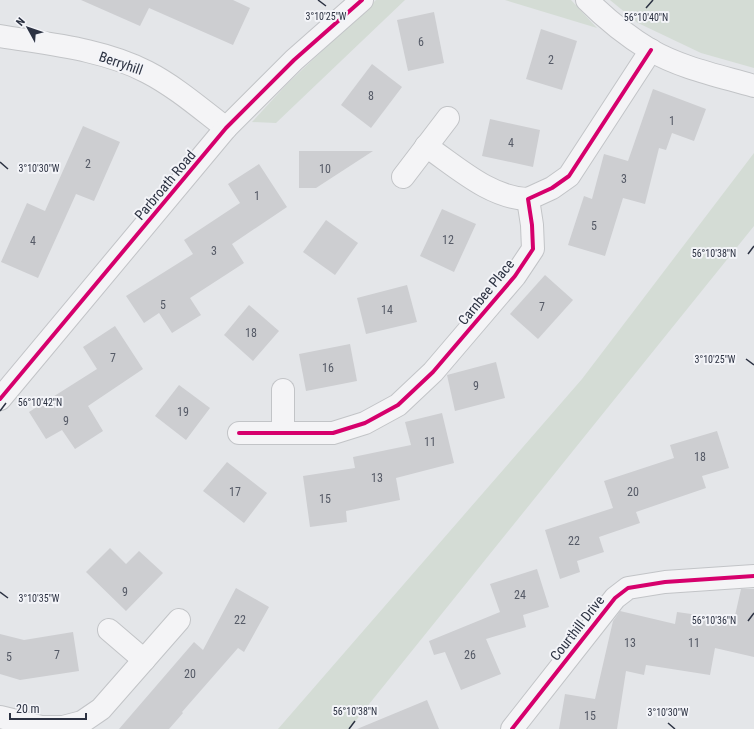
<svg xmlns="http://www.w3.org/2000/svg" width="754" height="729" font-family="'Roboto Condensed',sans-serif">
<rect width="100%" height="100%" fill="#e4e6e9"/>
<!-- green -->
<g fill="#d4dcd5">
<polygon points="376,0 405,0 276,123 252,122 287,84"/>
<polygon points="505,0 571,0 597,28"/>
<polygon points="610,0 754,0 754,68 701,53 638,23"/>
<polygon points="754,153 754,226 349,729 278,729 582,379"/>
</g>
<!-- building -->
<g fill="#cdced1">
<polygon points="81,0 233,0 250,8 233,45 149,8 140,26"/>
<polygon points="434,12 444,63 408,71 397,20"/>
<polygon points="541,29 577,41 562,90 526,79"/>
<polygon points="372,64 402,87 371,128 341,105"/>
<polygon points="653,89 706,109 694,141 672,133 666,150 659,148 645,204 623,198 605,256 568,245 584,196 592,199 604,154 628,161"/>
<polygon points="490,119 540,130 533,167 482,156"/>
<polygon points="83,126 120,142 94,201 76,194 38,278 1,262 27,203 45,211"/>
<polygon points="299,151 373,151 316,188 299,188"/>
<polygon points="259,164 287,207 232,244 244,263 190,298 201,315 172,333 159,313 144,323 126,296 193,254 184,240 240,203 228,184"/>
<polygon points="442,209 476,224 454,272 420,256"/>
<polygon points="326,220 358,243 335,275 303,252"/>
<polygon points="545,275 573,300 538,339 510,314"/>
<polygon points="407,285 417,322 366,334 357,298"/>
<polygon points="249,305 279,331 253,361 224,335"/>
<polygon points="115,326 143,369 88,406 103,431 75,449 62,430 46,439 29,412 97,369 83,347"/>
<polygon points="350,344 357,381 306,391 299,354"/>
<polygon points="496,362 505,398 455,411 447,375"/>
<polygon points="179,385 210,408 186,440 155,416"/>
<polygon points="442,413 454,463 396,478 400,500 346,511 347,522 310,527 303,476 355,468 353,457 411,445 405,422"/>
<polygon points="717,431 729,468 702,476 706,488 636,512 640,523 599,537 604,552 577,561 580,572 560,579 545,530 613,508 604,481 674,458 670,445"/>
<polygon points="227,462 267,493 244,523 203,491"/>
<polygon points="110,548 126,564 139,551 163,573 126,611 86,572"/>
<polygon points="537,569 549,607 523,615 526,627 486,639 501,674 461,690 445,652 434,655 429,641 500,612 490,584"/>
<polygon points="236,588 269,607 244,652 238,648 182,712 183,713 169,729 119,729 194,642 203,650"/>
<polygon points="741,589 754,589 754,657 715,648 710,675 646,665 644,675 626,671 617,729 559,729 565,694 595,699 613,621 620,611 675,624 677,612 734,620"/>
<polygon points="73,632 79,671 20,680 0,674 0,634 24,640"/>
<polygon points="427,700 439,729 357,729"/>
</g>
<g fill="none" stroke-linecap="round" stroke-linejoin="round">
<!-- minor casing -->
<g stroke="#c2c4c7" stroke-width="24">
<g id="minor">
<path d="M587,0C606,19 627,36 650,50C681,68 720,76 754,86"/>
<path d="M0,36C48,44 103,49 147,72C176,87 201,109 226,128"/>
<path d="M426,146C457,167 490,198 528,199"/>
<polyline points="403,177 448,118"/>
<polyline points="0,399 226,128 294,60 362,0"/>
<polyline points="283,432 283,390"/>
<polyline points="239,433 333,433 365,423 398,405 433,372 468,331 515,276 533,249 532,225 528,199 552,188 569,176 651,50"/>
<polyline points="109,630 144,660"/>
<polyline points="0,717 41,727 63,727 82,722 101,709 179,620"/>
<polyline points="512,729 615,598 628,588 665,582 754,576"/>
</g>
</g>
<!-- minor -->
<use href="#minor" stroke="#f4f4f6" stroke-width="22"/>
<!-- cycleway casing -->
<g stroke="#f3f4f8" stroke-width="6">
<g id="cycleway">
<polyline points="0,399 226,128 294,60 362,0"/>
<polyline points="239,433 333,433 365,423 398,405 433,372 468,331 515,276 533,249 532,225 528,199 552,188 569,176 651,50"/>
<polyline points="512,729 615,598 628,588 665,582 754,576"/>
</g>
</g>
<!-- cycleway -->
<use href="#cycleway" stroke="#d6006c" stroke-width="4"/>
</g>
<!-- ticks -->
<path fill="none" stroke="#2c3242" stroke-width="1.5" d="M318,0L326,6M646,8L653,0M0,162L8,169M748,254L754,246M746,359L754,365M0,411L6,403M0,592L8,598M748,621L754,613M668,723L675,729M349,729L355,721"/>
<g text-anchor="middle" stroke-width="4" stroke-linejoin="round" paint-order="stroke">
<!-- number labels -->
<g font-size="12" fill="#555a66">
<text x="421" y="46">6</text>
<text x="551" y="64">2</text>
<text x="371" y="100">8</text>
<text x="672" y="125">1</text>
<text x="511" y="147">4</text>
<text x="88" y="168">2</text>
<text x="325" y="173">10</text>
<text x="624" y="183">3</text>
<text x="257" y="200">1</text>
<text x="594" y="230">5</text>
<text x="448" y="244">12</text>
<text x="33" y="245">4</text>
<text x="214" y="255">3</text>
<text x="163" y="309">5</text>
<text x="542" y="311">7</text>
<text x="387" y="314">14</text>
<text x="251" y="337">18</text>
<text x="113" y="362">7</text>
<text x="328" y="372">16</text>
<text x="476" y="390">9</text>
<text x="183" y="416">19</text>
<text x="66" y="425">9</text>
<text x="430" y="446">11</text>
<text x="700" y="461">18</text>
<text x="377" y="482">13</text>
<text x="235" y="496">17</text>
<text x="633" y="496">20</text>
<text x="325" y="503">15</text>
<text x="574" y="545">22</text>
<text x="125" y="596">9</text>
<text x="520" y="599">24</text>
<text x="240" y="624">22</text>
<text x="630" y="647">13</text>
<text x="694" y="647">11</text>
<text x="57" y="659">7</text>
<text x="470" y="659">26</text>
<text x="9" y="661">5</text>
<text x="190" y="678">20</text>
<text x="590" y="720">15</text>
</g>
<!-- street labels -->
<g font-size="14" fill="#2c3242" stroke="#f3f4f8">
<text transform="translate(121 63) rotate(19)" y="5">Berryhill</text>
<text transform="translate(165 185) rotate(-50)" y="5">Parbroath Road</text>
<text transform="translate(486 292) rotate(-51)" y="5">Carnbee Place</text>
<text transform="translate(577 628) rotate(-52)" y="5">Courthill Drive</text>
</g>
</g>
<g font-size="10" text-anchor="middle" fill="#2c3242" stroke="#f3f4f8" stroke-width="4" stroke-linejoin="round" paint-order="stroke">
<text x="326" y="20">3°10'25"W</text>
<text x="646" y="21">56°10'40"N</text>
<text x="39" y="172">3°10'30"W</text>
<text x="714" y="257">56°10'38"N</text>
<text x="715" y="363">3°10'25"W</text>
<text x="40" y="406">56°10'42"N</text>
<text x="39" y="602">3°10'35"W</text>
<text x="714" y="624">56°10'36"N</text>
<text x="355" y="715">56°10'38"N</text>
<text x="668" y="716">3°10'30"W</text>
</g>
<!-- north arrow -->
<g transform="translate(28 28) rotate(310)" stroke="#f3f4f8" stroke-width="3" paint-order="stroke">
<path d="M0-3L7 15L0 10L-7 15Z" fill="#2c3242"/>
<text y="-6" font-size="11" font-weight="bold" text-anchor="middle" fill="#2c3242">N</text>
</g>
<!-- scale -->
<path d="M10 713v6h76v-6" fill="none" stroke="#2c3242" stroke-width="2"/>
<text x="16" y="713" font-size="12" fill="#2c3242" stroke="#f3f4f8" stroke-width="3" paint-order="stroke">20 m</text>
</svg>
